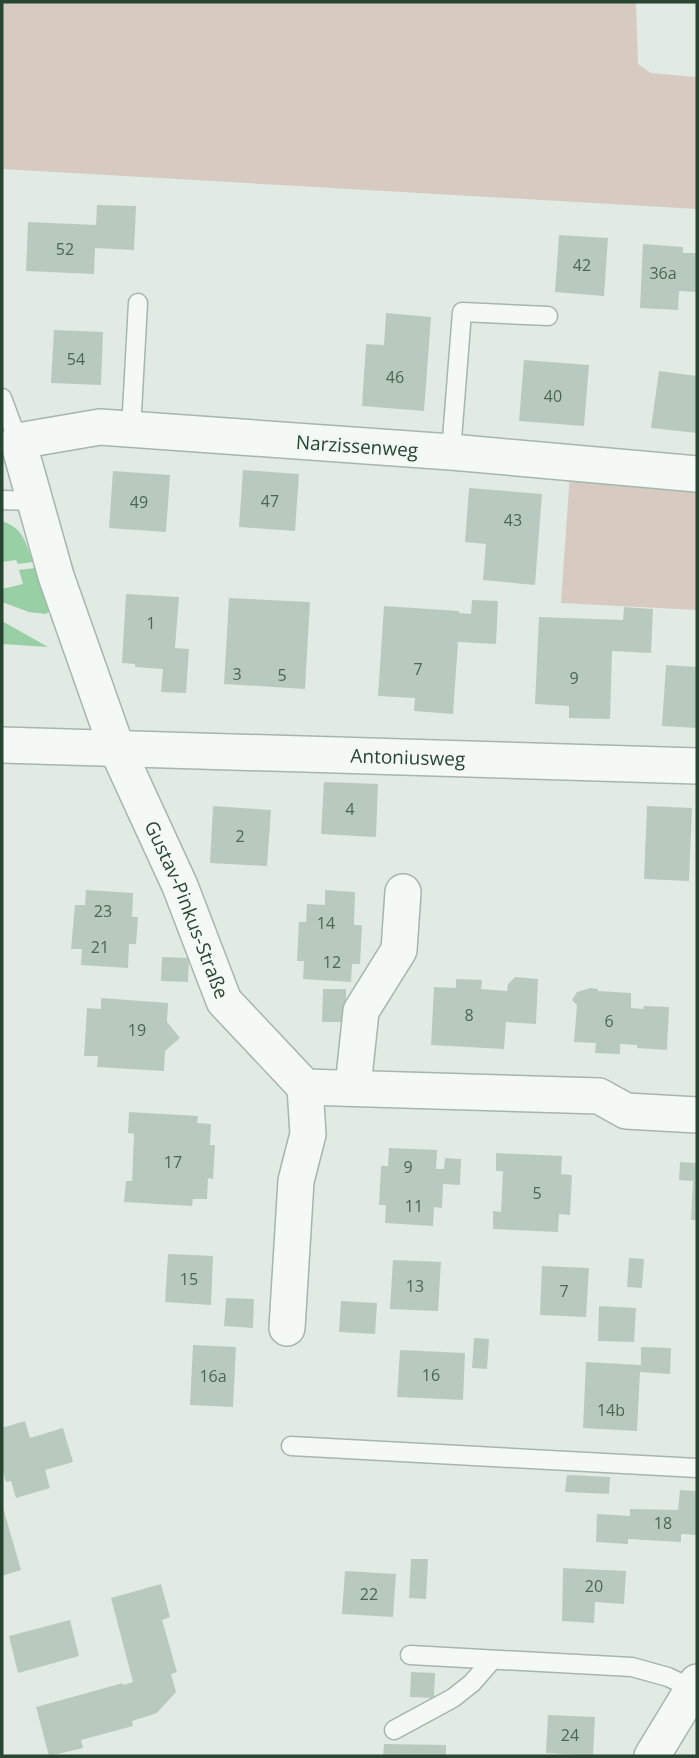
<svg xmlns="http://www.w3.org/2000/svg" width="699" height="1758" font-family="'Open Sans',sans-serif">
<rect width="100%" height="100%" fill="#e1ebe4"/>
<!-- green -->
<g fill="#d6cac1">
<polygon points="2,2 636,2 638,64 651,73 697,77 697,209 2,169"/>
<polygon points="570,473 697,488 697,610 561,603"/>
</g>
<!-- water -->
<g fill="#98cfa4">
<path d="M2,521C24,529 25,541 33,562L18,564L16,560L2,562Z"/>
<polygon points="35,568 49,611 46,614 29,612 2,602 2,589 23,584 19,570"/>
<polygon points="2,621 48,647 2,644"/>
</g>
<!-- building -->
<g fill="#b8cabd">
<polygon points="97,205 136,206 134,250 95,248 94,274 26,271 28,222 96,225"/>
<polygon points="559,235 608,238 604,296 555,292"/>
<polygon points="643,244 683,247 683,253 697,253 697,292 679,291 678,310 640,308"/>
<polygon points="386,313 431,317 424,411 362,406 366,344 384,345"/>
<polygon points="54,330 103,332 101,385 51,383"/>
<polygon points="524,360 589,365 584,426 519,421"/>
<polygon points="659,371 697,376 697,433 651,428"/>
<polygon points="243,470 299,474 295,531 239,527"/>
<polygon points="113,471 170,475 166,532 109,528"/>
<polygon points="469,488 542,494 535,585 483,580 486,544 465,542"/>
<polygon points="126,594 179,597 175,648 189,649 186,693 161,692 163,669 135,667 135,664 122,663"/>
<polygon points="229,598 310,602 305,689 224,684"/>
<polygon points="472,600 498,601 496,644 458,642 453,714 414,711 415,698 378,696 384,606 459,611 459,613 471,614"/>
<polygon points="624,607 653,609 651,653 612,651 610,719 569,718 569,706 535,704 539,617 623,620"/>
<polygon points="666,665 697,667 697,728 662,726"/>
<polygon points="324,782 378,784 376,837 321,834"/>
<polygon points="213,806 271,810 267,866 210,863"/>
<polygon points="647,806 692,808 689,881 644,879"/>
<polygon points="86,890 133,893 132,917 138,917 137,931 136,944 129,944 128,968 81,965 82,949 71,949 75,905 85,905"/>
<polygon points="325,890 355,892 354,925 362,925 360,964 352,964 351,982 303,979 304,961 297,961 299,922 306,922 307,904 325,905"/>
<polygon points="162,957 189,958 188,982 161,981"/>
<polygon points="515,977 538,979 536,1024 506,1022 504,1049 431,1045 434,987 456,988 456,979 482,980 481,989 507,991 508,984"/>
<polygon points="590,988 598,989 598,991 631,993 631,1008 643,1009 644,1006 669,1007 667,1050 637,1048 637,1045 620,1044 620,1054 595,1053 596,1043 574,1042 577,1005 572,1000 577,992"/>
<polygon points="323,989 346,989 346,1022 322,1022"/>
<polygon points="101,998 168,1003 167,1022 180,1038 165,1051 164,1071 97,1067 98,1056 84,1056 87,1008 101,1009"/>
<polygon points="129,1112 198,1116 197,1123 211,1124 210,1145 215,1145 213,1179 208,1178 207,1199 193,1199 192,1206 124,1202 126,1181 132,1181 134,1134 128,1133"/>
<polygon points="389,1148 437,1150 436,1169 444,1169 445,1158 461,1159 460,1185 443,1184 442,1208 434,1207 433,1226 385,1223 386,1205 379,1205 380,1186 381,1166 388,1166"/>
<polygon points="496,1153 562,1156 561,1174 572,1175 570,1215 559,1214 558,1232 493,1229 493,1211 501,1212 503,1171 496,1171"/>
<polygon points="680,1162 697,1163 697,1220 691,1220 693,1181 679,1180"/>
<polygon points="168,1254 213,1256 211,1305 165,1302"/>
<polygon points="629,1258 644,1259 642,1288 627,1287"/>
<polygon points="393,1260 441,1262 438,1311 390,1309"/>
<polygon points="542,1266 589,1268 586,1317 540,1315"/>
<polygon points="226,1298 254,1299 253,1328 224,1326"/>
<polygon points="341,1301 377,1303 375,1334 339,1332"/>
<polygon points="599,1306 636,1308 634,1342 598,1341"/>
<polygon points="474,1338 489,1339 487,1369 472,1368"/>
<polygon points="193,1345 236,1347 233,1407 190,1405"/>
<polygon points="641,1347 671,1348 670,1374 640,1372 637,1431 583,1428 586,1362 641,1365"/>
<polygon points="400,1350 465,1353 463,1400 397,1397"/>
<polygon points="25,1421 30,1438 63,1428 73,1462 45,1470 50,1488 16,1498 11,1481 6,1482 2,1468 2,1428"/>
<polygon points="567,1475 610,1477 609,1494 565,1492"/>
<polygon points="680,1490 697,1491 697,1535 681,1534 681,1542 628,1539 628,1544 596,1542 597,1514 630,1516 630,1509 678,1510"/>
<polygon points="2,1504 21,1570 2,1576"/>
<polygon points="411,1559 428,1559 426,1599 409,1598"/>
<polygon points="563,1568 626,1571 624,1604 595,1602 594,1623 562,1621"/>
<polygon points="345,1571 396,1574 393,1617 342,1614"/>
<polygon points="161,1584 170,1617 162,1620 177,1672 171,1674 176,1692 157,1713 132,1721 133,1726 81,1740 83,1748 49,1756 36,1707 123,1683 123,1685 133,1682 111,1598"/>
<polygon points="70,1620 79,1656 18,1673 9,1636"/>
<polygon points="411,1672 435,1673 434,1698 410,1697"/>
<polygon points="548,1715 595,1717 593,1756 546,1753"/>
<polygon points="384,1744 446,1745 446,1756 383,1756"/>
</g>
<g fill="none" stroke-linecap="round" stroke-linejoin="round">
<!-- lane casing -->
<g stroke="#a5b6ab" stroke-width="21">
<g id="lane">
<polyline points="2,398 18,441"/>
<polyline points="131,430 138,303"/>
<polyline points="451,452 462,312 548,316"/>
<polyline points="2,500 33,501"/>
<polyline points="291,1446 697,1468"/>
<polyline points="410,1655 632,1667 668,1677 693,1689"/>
<polyline points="394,1730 453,1698 472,1683 492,1660"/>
</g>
</g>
<!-- street casing -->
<g stroke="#a5b6ab" stroke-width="38">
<g id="street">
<path id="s1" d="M697,474L451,452L100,427L18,441L56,576L117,749L180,886L224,1001L305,1087L599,1096L626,1111L697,1115"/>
<path id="s2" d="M2,745L697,766"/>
<polyline points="353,1087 361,1011 399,950 403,892"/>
<polyline points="287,1328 296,1181 308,1134 305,1087"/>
<polyline points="652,1756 697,1682"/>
</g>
</g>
<!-- lane -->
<use href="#lane" stroke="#f4f9f6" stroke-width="18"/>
<!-- street -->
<use href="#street" stroke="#f4f9f6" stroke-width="35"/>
</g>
<g text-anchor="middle" stroke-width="5" stroke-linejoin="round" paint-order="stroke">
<!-- number labels -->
<g font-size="16" fill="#4b6654">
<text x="65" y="255">52</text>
<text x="582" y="271">42</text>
<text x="663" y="279">36a</text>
<text x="76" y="365">54</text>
<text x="395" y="383">46</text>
<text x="553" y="402">40</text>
<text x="270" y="507">47</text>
<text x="139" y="508">49</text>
<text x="513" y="526">43</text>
<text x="151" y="629">1</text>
<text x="418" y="675">7</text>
<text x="237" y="680">3</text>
<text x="282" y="681">5</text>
<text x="574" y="684">9</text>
<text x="350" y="815">4</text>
<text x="240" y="842">2</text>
<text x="103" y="917">23</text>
<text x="326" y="929">14</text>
<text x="100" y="953">21</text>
<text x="332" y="968">12</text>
<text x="469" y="1021">8</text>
<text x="609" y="1027">6</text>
<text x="137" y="1036">19</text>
<text x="173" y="1168">17</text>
<text x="408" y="1173">9</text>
<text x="537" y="1199">5</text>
<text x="414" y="1212">11</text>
<text x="189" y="1285">15</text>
<text x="415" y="1292">13</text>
<text x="564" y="1297">7</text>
<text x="431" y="1381">16</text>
<text x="213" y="1382">16a</text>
<text x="611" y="1416">14b</text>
<text x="663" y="1529">18</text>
<text x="594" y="1592">20</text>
<text x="369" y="1600">22</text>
<text x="570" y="1741">24</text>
</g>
<!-- street labels -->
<g font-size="19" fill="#274531" stroke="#f1f8f3">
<text transform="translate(357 446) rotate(4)" y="7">Narzissenweg</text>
<text dy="7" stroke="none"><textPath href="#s2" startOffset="406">Antoniusweg</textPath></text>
<text dy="7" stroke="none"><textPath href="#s1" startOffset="1181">Gustav-Pinkus-Straße</textPath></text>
</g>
</g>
<!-- border -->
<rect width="699" height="1758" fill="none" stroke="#274531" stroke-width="7"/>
</svg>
